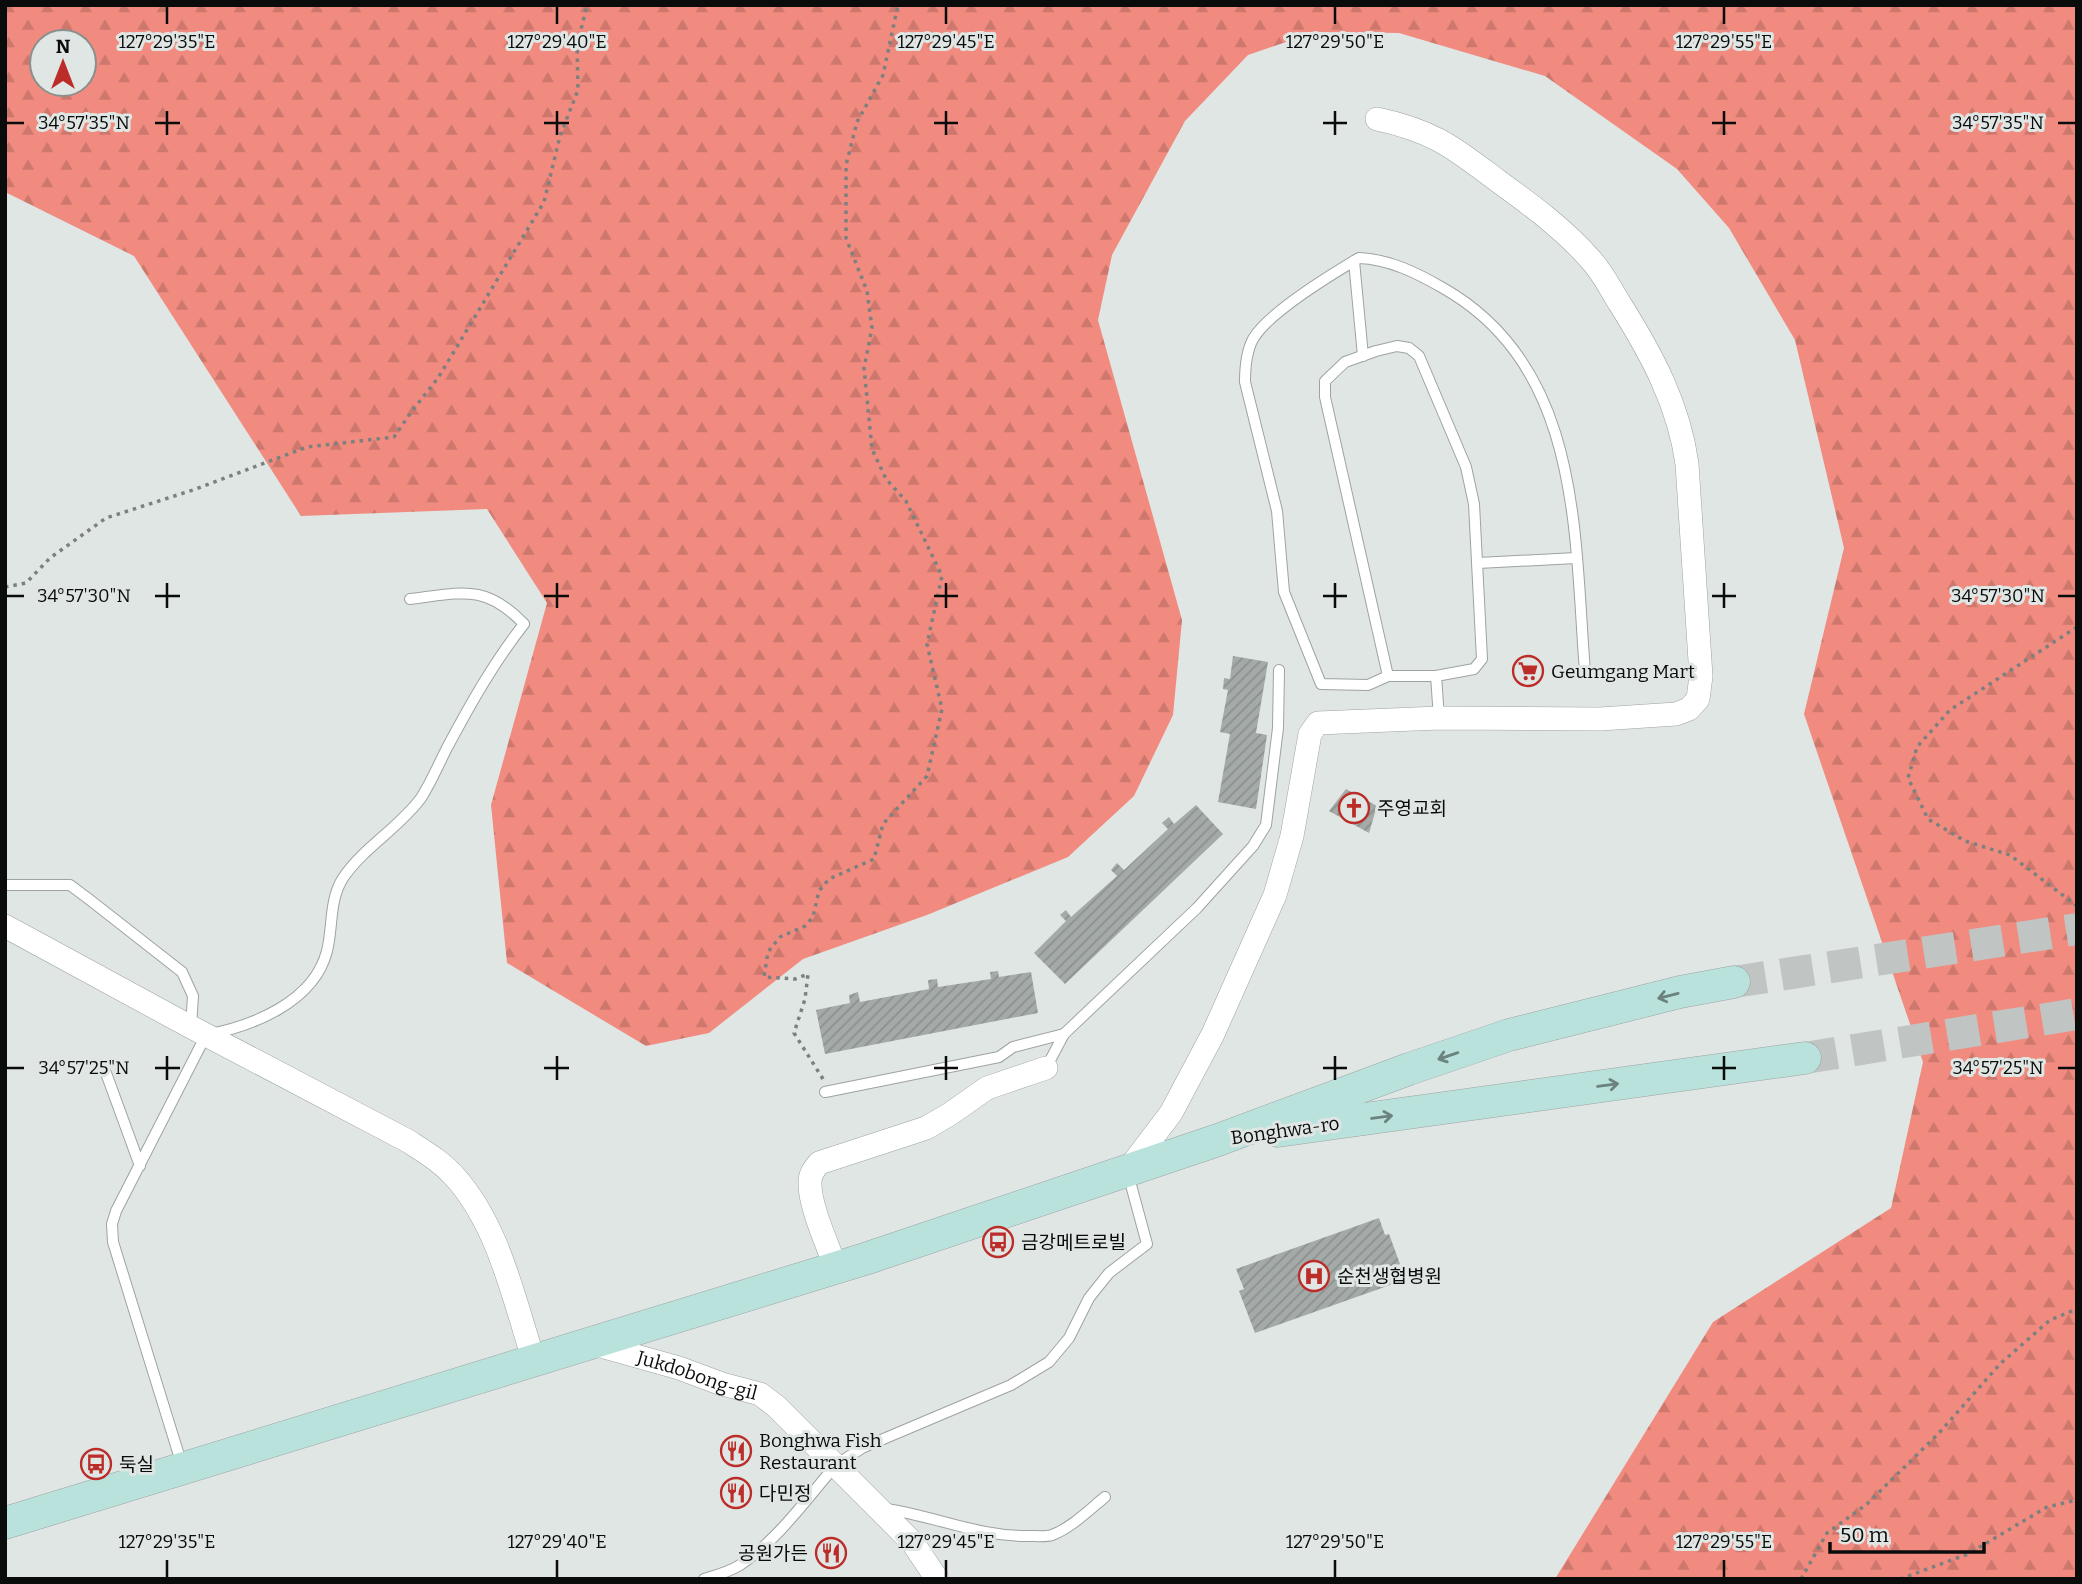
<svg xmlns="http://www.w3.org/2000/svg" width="2082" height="1584" font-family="Bitter,'Noto Sans KR',serif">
<defs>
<pattern id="forest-firs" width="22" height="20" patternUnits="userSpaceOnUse" patternTransform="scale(1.75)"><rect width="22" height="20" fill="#f18b80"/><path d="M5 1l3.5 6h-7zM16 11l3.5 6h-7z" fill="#cd776d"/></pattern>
<pattern id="building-hatch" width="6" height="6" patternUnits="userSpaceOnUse" patternTransform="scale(1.75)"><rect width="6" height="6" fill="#a4aaa8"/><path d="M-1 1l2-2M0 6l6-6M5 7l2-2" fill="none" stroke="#8c918f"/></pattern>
</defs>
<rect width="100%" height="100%" fill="#e0e6e4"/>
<!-- forest -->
<path fill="url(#forest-firs)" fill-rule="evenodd" d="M5,5H2077V1579H1555L1713,1322L1891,1208L1923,1062L1804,714L1844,548L1795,340L1729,228L1677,169L1545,76L1399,33L1315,32L1248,55L1185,121L1112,255L1098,320L1182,620L1173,715L1134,796L1068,857L927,915L803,959L709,1033L646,1046L507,963L491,805L547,603L487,509L301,516L134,256L5,192ZM42,42H84V84H42Z"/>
<!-- building -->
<g fill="url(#building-hatch)">
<polygon points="1233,656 1268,662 1256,733 1267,735 1256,809 1218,802 1230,734 1220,732 1228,690 1223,689 1224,678 1230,679"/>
<polygon points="1346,789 1377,806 1369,833 1329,811"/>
<polygon points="1196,805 1223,834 1065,984 1034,953 1066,921 1060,915 1066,910 1071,917 1117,876 1111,870 1117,863 1124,870 1168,829 1162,823 1169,817 1174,824"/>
<polygon points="998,971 999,977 1031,972 1038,1013 825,1054 816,1010 850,1003 849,995 858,992 860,1002 929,989 928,980 937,979 938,987 991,979 990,972"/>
<polygon points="1379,1218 1385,1235 1389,1234 1400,1264 1387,1269 1393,1284 1255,1333 1239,1291 1244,1289 1236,1269"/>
</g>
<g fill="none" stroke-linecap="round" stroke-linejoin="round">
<!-- secondary-tunnel -->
<g stroke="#c0c5c3" stroke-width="32" stroke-dasharray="32 16" stroke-linecap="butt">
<polyline points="1734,982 2077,929"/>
<polyline points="1805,1058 2077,1014"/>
</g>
<!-- lane casing -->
<g stroke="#9da3a1" stroke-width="12">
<g id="lane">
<polyline points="1354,261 1363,356"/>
<polyline points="1478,563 1576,558"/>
<polyline points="1388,676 1325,397 1325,381 1345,362 1376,351 1397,346 1409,348 1419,356 1466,467 1474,504 1482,659 1474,669 1436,676"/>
<path d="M1439,718L1436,676H1388L1368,685L1321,684L1284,592L1277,511L1245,382C1245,367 1246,352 1253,339C1268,313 1332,274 1359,258C1389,259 1417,273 1443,288C1582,367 1574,533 1585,672"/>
<polyline points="5,885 70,885 90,900 182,972 193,996 191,1027"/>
<polyline points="1046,1068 1064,1034 1197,908 1253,846 1266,825 1278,728 1279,670"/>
<polyline points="106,1073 140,1166"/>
<polyline points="825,1092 999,1057 1013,1047 1064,1034"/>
<path d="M182,1465L113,1242L112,1224L116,1211L206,1035C253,1026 314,1002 327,951C333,927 329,900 343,878C364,847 399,828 421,798C432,781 439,763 448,746C471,703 494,662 524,624C485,583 461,593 410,599"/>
<path d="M886,1509C935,1516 979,1537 1030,1536C1037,1536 1046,1537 1052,1535C1071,1528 1089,1510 1105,1497"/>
<path d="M704,1579C717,1575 729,1572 740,1565C778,1540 807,1498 836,1465L862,1448L1011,1385L1049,1362L1069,1338L1089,1298L1109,1273L1147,1244L1128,1174"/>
</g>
</g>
<!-- street casing -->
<g stroke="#9da3a1" stroke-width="24">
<g id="street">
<path d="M5,926L191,1027L408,1141C425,1152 442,1162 455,1177C499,1226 514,1300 534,1361"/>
<path d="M1127,1171L1171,1113L1213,1034L1275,895L1292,836L1310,734L1318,723L1439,718L1600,719L1676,714L1689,709L1698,699L1701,676L1687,464C1679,405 1652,355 1620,304C1611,290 1603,273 1591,260C1564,229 1531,205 1498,181C1454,148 1434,131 1377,119"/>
<path d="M836,1268C828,1246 809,1205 810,1182C810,1174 814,1169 819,1163L926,1128L950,1114L987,1088L1046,1068"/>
<path id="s1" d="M590,1343L679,1368L722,1384L760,1394L777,1407L913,1543L937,1579"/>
</g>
</g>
<!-- secondary casing -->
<g stroke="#9da3a1" stroke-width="33">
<g id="secondary">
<polyline points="1278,1131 1805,1058"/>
<polyline points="5,1523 868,1258 1218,1140 1409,1069 1509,1035 1680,992 1734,982"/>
</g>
</g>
<!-- path -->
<g stroke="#7c807f" stroke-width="3.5" stroke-dasharray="3.5 5" stroke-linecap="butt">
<polyline points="5,587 26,583 50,558 106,518 193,490 307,447 394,437 412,411 438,378 544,202 560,136 578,90 577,46 587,5"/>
<polyline points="2077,627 1950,710 1917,747 1908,778 1928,819 1965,841 2010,855 2077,906"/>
<polyline points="823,1079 794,1033 805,999 808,974 795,979 764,977 768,952 780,937 805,926 813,917 819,891 829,879 874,859 883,824 927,776 942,709 927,644 942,576 906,501 886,479 872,449 864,368 872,328 867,291 846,238 846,165 857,122 883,75 898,5"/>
<polyline points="1801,1579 1827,1533 1867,1504 1939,1433 2000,1364 2050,1320 2077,1309"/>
<polyline points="1900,1579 1968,1554 2047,1507 2077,1500"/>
</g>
<!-- lane -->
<use href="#lane" stroke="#fff" stroke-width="10"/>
<!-- street -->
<use href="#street" stroke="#fff" stroke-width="23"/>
<!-- secondary -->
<use href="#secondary" stroke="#bae2dc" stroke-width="32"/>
</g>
<!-- one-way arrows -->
<defs><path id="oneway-shaft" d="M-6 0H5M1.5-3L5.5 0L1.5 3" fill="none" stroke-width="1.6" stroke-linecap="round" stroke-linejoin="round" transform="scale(1.75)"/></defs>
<g stroke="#6b827e">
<use href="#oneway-shaft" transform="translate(1668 996) rotate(166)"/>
<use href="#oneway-shaft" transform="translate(1448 1056) rotate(161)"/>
<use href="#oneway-shaft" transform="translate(1608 1085) rotate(-8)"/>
<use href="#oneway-shaft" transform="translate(1382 1117) rotate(-8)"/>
</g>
<!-- ticks -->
<path fill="none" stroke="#0a0c0b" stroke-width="2.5" d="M167,7V24M557,7V24M946,7V24M1335,7V24M1724,7V24M167,111V135M557,111V135M946,111V135M1335,111V135M1724,111V135M7,123H24M155,123H180M544,123H569M934,123H958M1323,123H1347M1712,123H1736M2058,123H2075M167,583V608M557,583V608M946,583V608M1335,583V608M1724,583V608M7,596H24M155,596H180M544,596H569M934,596H958M1323,596H1347M1712,596H1736M2058,596H2075M167,1056V1080M557,1056V1080M946,1056V1080M1335,1056V1080M1724,1056V1080M7,1068H24M155,1068H180M544,1068H569M934,1068H958M1323,1068H1347M1712,1068H1736M2058,1068H2075M167,1560V1577M557,1560V1577M946,1560V1577M1335,1560V1577M1724,1560V1577"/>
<!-- icons -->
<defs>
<g id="supermarket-ring" transform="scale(1.575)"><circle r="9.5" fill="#e0e6e4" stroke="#bc2d29" stroke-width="1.5"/><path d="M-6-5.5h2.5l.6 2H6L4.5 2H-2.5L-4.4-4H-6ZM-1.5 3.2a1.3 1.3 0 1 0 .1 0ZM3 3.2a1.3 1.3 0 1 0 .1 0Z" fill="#bc2d29"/></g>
<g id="church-ring" transform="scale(1.575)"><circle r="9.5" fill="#e0e6e4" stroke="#bc2d29" stroke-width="1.5"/><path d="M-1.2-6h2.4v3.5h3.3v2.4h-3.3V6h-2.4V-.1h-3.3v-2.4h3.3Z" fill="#bc2d29"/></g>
<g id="bus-ring" transform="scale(1.575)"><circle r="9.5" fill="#e0e6e4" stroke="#bc2d29" stroke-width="1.5"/><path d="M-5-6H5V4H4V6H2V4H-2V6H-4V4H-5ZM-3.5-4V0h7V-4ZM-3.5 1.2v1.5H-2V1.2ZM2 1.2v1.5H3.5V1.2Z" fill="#bc2d29"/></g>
<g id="hospital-ring" transform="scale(1.575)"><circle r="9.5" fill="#e0e6e4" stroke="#bc2d29" stroke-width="1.5"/><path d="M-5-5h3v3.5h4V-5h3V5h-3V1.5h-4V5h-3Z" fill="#bc2d29"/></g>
<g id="restaurant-ring" transform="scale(1.575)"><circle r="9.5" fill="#e0e6e4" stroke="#bc2d29" stroke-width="1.5"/><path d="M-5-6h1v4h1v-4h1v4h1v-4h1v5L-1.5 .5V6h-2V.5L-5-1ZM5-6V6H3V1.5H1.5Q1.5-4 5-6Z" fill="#bc2d29"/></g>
</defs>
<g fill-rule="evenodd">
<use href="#supermarket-ring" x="1528" y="671"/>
<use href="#church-ring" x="1354" y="808"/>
<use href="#bus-ring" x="998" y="1242"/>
<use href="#hospital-ring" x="1314" y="1276"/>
<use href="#restaurant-ring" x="736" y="1451"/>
<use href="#bus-ring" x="96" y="1464"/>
<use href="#restaurant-ring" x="736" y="1493"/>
<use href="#restaurant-ring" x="831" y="1553"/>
</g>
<g text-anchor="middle" stroke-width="6" stroke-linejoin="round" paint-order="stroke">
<!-- poi labels -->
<g font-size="19" fill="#0a0c0b" stroke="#e0e6e4" text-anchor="start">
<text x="1551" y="678">Geumgang Mart</text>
<text x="1377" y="815">주영교회</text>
<text x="1021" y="1249">금강메트로빌</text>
<text x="1337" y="1283">순천생협병원</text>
<text x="759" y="1447">Bonghwa Fish<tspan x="759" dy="22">Restaurant</tspan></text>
<text x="119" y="1471">둑실</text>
<text x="759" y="1500">다민정</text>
<text x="808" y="1560" text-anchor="end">공원가든</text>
</g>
<!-- street labels -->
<g font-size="19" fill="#0a0c0b" stroke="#e0e6e4">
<text transform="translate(1285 1130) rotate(-8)" y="7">Bonghwa-ro</text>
<text dy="7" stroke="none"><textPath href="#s1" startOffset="112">Jukdobong-gil</textPath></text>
</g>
</g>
<g font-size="18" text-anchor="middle" fill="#0a0c0b" stroke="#e0e6e4" stroke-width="6" stroke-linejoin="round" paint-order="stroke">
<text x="167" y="48">127°29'35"E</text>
<text x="557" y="48">127°29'40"E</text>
<text x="946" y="48">127°29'45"E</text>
<text x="1335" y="48">127°29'50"E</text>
<text x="1724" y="48">127°29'55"E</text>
<text x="84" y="129">34°57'35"N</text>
<text x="1998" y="129">34°57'35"N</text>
<text x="84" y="602">34°57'30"N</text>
<text x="1998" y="602">34°57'30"N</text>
<text x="84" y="1074">34°57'25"N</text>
<text x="1998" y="1074">34°57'25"N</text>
<text x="167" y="1548">127°29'35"E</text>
<text x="557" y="1548">127°29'40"E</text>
<text x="946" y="1548">127°29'45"E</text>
<text x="1335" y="1548">127°29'50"E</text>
<text x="1724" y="1548">127°29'55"E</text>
</g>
<!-- border -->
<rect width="2082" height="1584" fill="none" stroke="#0a0c0b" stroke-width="14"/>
<!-- north arrow -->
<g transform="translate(63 63)"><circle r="33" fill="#e0e6e4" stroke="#8a8f8d" stroke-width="2"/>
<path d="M0-5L12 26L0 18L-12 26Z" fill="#bc2d29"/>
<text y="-10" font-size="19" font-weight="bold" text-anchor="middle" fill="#0a0c0b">N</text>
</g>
<!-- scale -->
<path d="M1830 1542v10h154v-10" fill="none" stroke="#0a0c0b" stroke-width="3.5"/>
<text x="1840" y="1542" font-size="21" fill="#0a0c0b" stroke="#e0e6e4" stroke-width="5" paint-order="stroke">50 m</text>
</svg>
